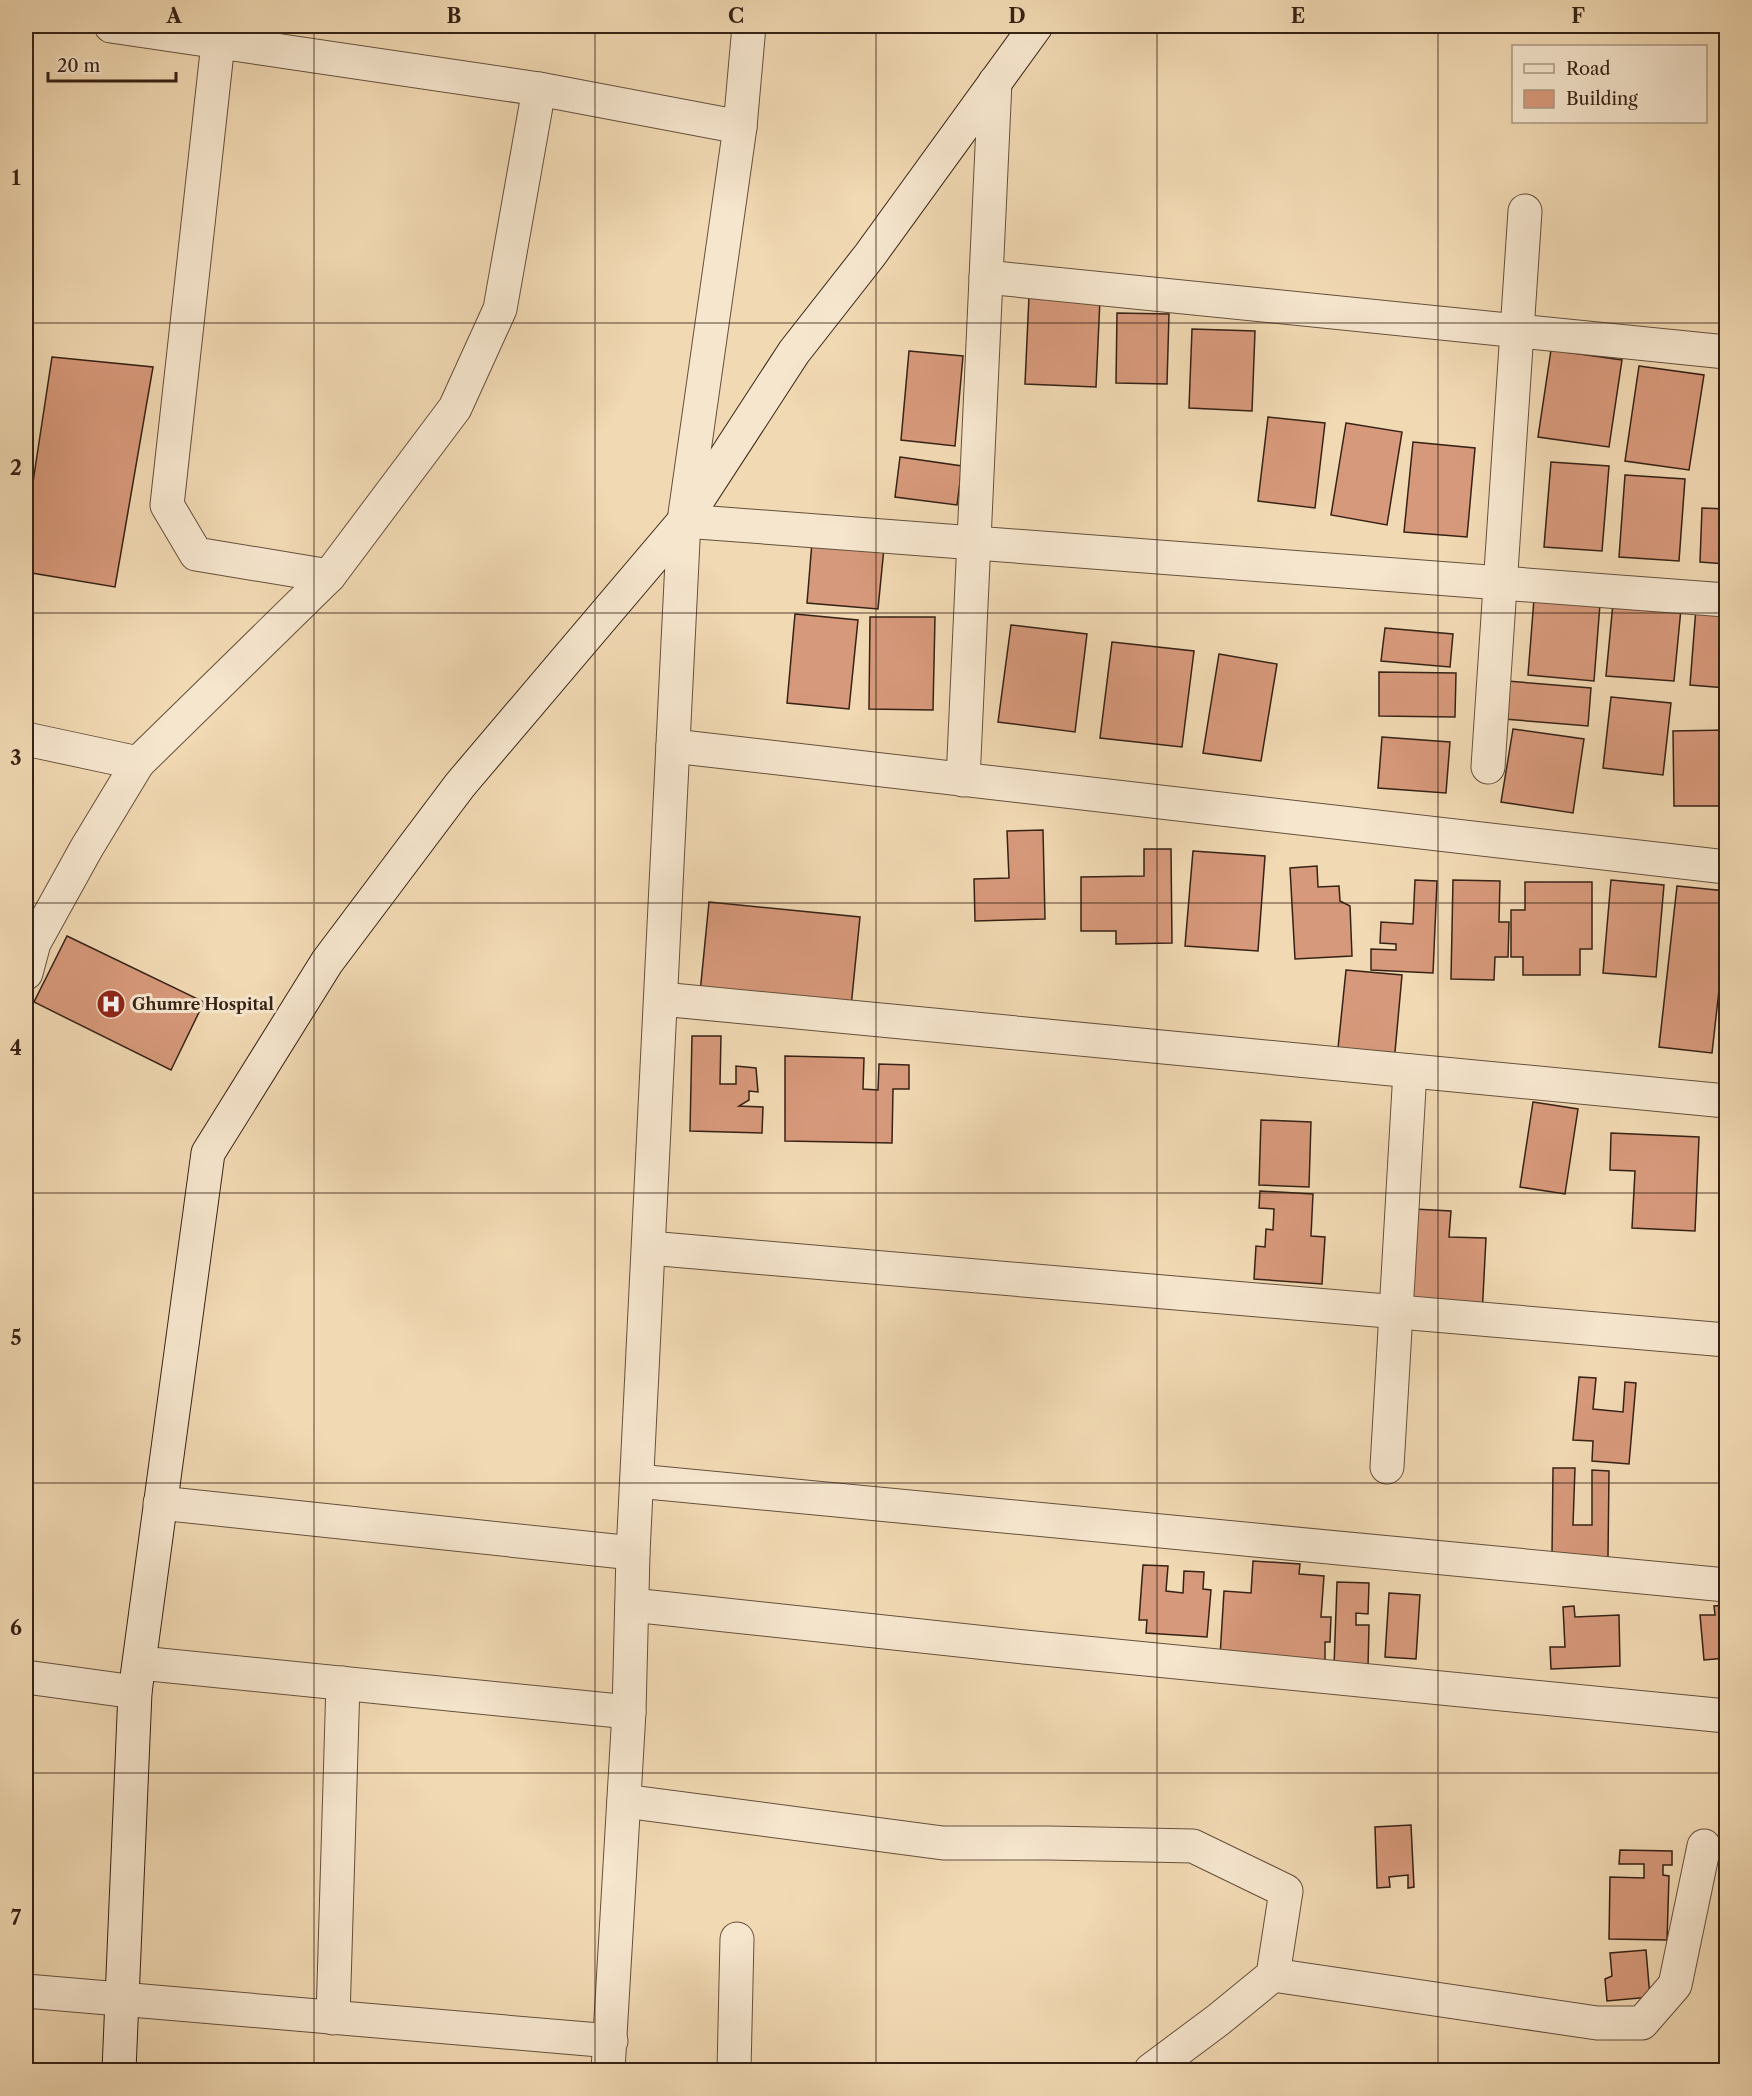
<svg xmlns="http://www.w3.org/2000/svg" width="1752" height="2096" font-family="'Libre Caslon Text',serif">
<rect width="100%" height="100%" fill="#f1d9b3"/>
<filter id="stains"><feTurbulence type="fractalNoise" baseFrequency=".00333" numOctaves="4"/><feColorMatrix values="0 0 0 0 .2 0 0 0 0 .09 0 0 0 0 .02 0 0 0 .5 -.17"/></filter>
<radialGradient id="worn" r=".72"><stop offset=".6" stop-color="#630" stop-opacity="0"/><stop offset="1" stop-color="#630" stop-opacity=".3"/></radialGradient>
<!-- building -->
<g fill="#d7997b" stroke="#362215" stroke-width="1.5">
<polygon points="1029,296 1100,299 1096,387 1025,384"/>
<polygon points="1117,313 1169,314 1167,384 1116,383"/>
<polygon points="1192,329 1255,331 1252,411 1189,408"/>
<polygon points="1551,350 1622,360 1609,447 1538,437"/>
<polygon points="909,351 963,356 955,446 901,440"/>
<polygon points="52,357 153,367 115,587 26,572 26,528"/>
<polygon points="1639,366 1704,375 1689,470 1625,461"/>
<polygon points="1268,417 1325,423 1315,508 1258,501"/>
<polygon points="1346,423 1402,432 1387,525 1331,515"/>
<polygon points="1413,442 1475,448 1467,537 1404,532"/>
<polygon points="900,457 962,466 957,505 895,497"/>
<polygon points="1551,462 1609,466 1602,551 1544,547"/>
<polygon points="1625,475 1685,479 1679,561 1619,557"/>
<polygon points="1702,508 1726,509 1726,564 1700,562"/>
<polygon points="812,542 884,548 878,609 807,603"/>
<polygon points="1534,599 1600,604 1594,681 1528,675"/>
<polygon points="1613,603 1681,609 1674,681 1606,676"/>
<polygon points="1696,608 1726,611 1726,688 1690,685"/>
<polygon points="795,614 858,620 849,709 787,703"/>
<polygon points="870,617 935,617 933,710 869,709"/>
<polygon points="1011,625 1087,634 1075,732 998,722"/>
<polygon points="1385,628 1453,634 1450,667 1381,661"/>
<polygon points="1112,642 1194,651 1182,747 1100,738"/>
<polygon points="1219,654 1277,664 1261,761 1203,753"/>
<polygon points="1379,672 1456,673 1455,717 1379,716"/>
<polygon points="1507,681 1591,688 1588,726 1504,719"/>
<polygon points="1611,697 1671,703 1663,775 1603,768"/>
<polygon points="1513,729 1584,739 1573,813 1501,802"/>
<polygon points="1726,730 1726,806 1674,806 1673,731"/>
<polygon points="1382,737 1450,742 1446,793 1378,788"/>
<polygon points="1043,830 1045,919 975,921 974,879 1009,878 1007,831"/>
<polygon points="1144,849 1171,849 1172,943 1116,944 1116,931 1081,931 1081,877 1144,876"/>
<polygon points="1193,851 1265,856 1258,951 1185,946"/>
<polygon points="1317,866 1318,887 1339,886 1340,901 1350,906 1352,956 1295,959 1290,868"/>
<polygon points="1415,880 1437,881 1433,973 1371,970 1371,949 1396,950 1396,944 1380,943 1381,922 1413,924"/>
<polygon points="1453,880 1500,881 1499,922 1509,922 1508,957 1495,957 1494,980 1451,979"/>
<polygon points="1611,880 1664,885 1656,977 1603,973"/>
<polygon points="1525,882 1592,882 1592,949 1580,949 1580,975 1523,975 1523,957 1511,957 1511,910 1525,910"/>
<polygon points="1677,886 1726,891 1726,927 1712,1053 1659,1047"/>
<polygon points="709,902 860,917 851,1007 700,993"/>
<polygon points="67,936 204,1002 171,1070 34,1002"/>
<polygon points="1346,970 1402,975 1394,1063 1337,1058"/>
<polygon points="692,1036 721,1036 720,1084 736,1084 736,1066 756,1068 758,1092 749,1091 749,1100 739,1106 763,1107 762,1133 690,1131"/>
<polygon points="785,1056 864,1058 863,1089 878,1090 879,1064 909,1065 909,1089 893,1089 892,1143 785,1141"/>
<polygon points="1533,1102 1578,1109 1565,1194 1520,1187"/>
<polygon points="1261,1120 1311,1122 1309,1187 1259,1185"/>
<polygon points="1611,1133 1699,1137 1695,1231 1632,1228 1635,1171 1610,1170"/>
<polygon points="1260,1191 1313,1194 1311,1236 1325,1237 1322,1284 1254,1279 1256,1246 1265,1247 1266,1229 1273,1230 1274,1209 1259,1208"/>
<polygon points="1414,1209 1451,1211 1449,1237 1486,1238 1482,1316 1409,1313"/>
<polygon points="1579,1377 1596,1378 1593,1409 1623,1412 1625,1382 1636,1383 1629,1464 1592,1461 1593,1441 1573,1440"/>
<polygon points="1553,1468 1575,1468 1573,1525 1592,1525 1592,1470 1609,1471 1608,1557 1552,1555"/>
<polygon points="1726,1488 1726,1553 1725,1553"/>
<polygon points="1253,1561 1300,1564 1299,1574 1324,1576 1321,1617 1331,1617 1330,1642 1325,1642 1325,1663 1220,1657 1224,1591 1251,1593"/>
<polygon points="1143,1565 1168,1566 1166,1591 1183,1593 1184,1571 1204,1572 1203,1589 1211,1590 1207,1637 1146,1633 1147,1620 1139,1620"/>
<polygon points="1337,1582 1369,1583 1368,1614 1356,1613 1356,1625 1369,1625 1368,1668 1334,1667"/>
<polygon points="1389,1593 1420,1595 1416,1659 1385,1657"/>
<polygon points="1726,1605 1726,1658 1704,1660 1700,1615 1715,1615 1714,1606"/>
<polygon points="1574,1606 1575,1617 1619,1615 1620,1666 1551,1669 1550,1647 1565,1647 1563,1607"/>
<polygon points="1411,1825 1414,1887 1408,1888 1408,1875 1389,1877 1390,1887 1377,1888 1375,1827"/>
<polygon points="1620,1850 1672,1851 1672,1865 1663,1865 1663,1875 1669,1876 1667,1940 1609,1939 1610,1877 1644,1878 1644,1864 1619,1864"/>
<polygon points="1646,1950 1650,1997 1607,2001 1605,1979 1612,1976 1610,1953"/>
</g>
<g fill="none" stroke-linecap="round" stroke-linejoin="round">
<!-- street casing -->
<g stroke="#65503c" stroke-width="35">
<g id="street">
<polyline points="111,26 539,89 740,127"/>
<polyline points="218,43 167,505 196,554 329,576"/>
<polyline points="986,277 1726,352"/>
<polyline points="684,521 1726,600"/>
<polyline points="26,739 138,763"/>
<polyline points="673,746 1726,867"/>
<polyline points="1488,767 1525,211"/>
<polyline points="963,780 995,82"/>
<polyline points="26,973 34,943 86,849 138,763 329,576 455,408 500,309 539,89"/>
<polyline points="661,999 1726,1101"/>
<polyline points="649,1248 1726,1340"/>
<polyline points="1387,1467 1410,1071"/>
<polyline points="637,1481 1726,1585"/>
<polyline points="160,1503 633,1553"/>
<polyline points="632,1605 1024,1647 1726,1716"/>
<polyline points="140,1663 629,1712"/>
<polyline points="26,1677 135,1692"/>
<polyline points="624,1801 943,1843 1050,1843 1193,1846 1286,1891 1273,1975 1218,2020 1151,2070"/>
<polyline points="1273,1975 1597,2023 1642,2023 1675,1985 1704,1846"/>
<polyline points="26,1991 611,2041"/>
<polyline points="333,2018 343,1683"/>
<polyline points="608,2070 629,1712 633,1553 684,521 740,127 749,26"/>
<polyline points="734,2070 737,1939"/>
</g>
</g>
<!-- secondary casing -->
<g stroke="#362215" stroke-width="35">
<polyline id="secondary" points="119,2070 135,1692 208,1153 327,962 460,785 684,521 794,352 870,255 1036,26"/>
</g>
<!-- street -->
<use href="#street" stroke="#f6e6ce" stroke-width="33"/>
<!-- secondary -->
<use href="#secondary" stroke="#f6e6ce" stroke-width="33"/>
</g>
<!-- grid -->
<path fill="none" stroke="#362215" stroke-width="1.5" stroke-opacity="0.55" d="M314,26V2070M595,26V2070M876,26V2070M1157,26V2070M1438,26V2070M26,323H1726M26,613H1726M26,903H1726M26,1193H1726M26,1483H1726M26,1773H1726"/>
<!-- icons -->
<defs>
<g id="hospital-disc" transform="scale(1.5)"><circle r="9.5" fill="#8f2418" stroke="#f6e6ce"/><path d="M-5-5h3v3.5h4V-5h3V5h-3V1.5h-4V5h-3Z" fill="#fff"/></g>
</defs>
<g fill-rule="evenodd">
<use href="#hospital-disc" x="111" y="1004"/>
</g>
<g text-anchor="middle" stroke-width="6" stroke-linejoin="round" paint-order="stroke">
<!-- poi labels -->
<g font-size="16" font-weight="bold" fill="#362215" stroke="#f6e6ce" text-anchor="start">
<text x="132" y="1010">Ghumre Hospital</text>
</g>
</g>
<!-- margin -->
<rect width="1752" height="2096" fill="none" stroke="#f1d9b3" stroke-width="66"/>
<!-- legend -->
<rect x="1512" y="45" width="195" height="78" fill="#f6e6ce" stroke="#a99884" stroke-width="1.5"/>
<rect x="1524" y="64" width="30" height="9" fill="#f6e6ce" stroke="#a99884" stroke-width="1.5"/>
<text x="1566" y="75" font-size="18" fill="#362215">Road</text>
<rect x="1524" y="90" width="30" height="18" fill="#d7997b" stroke="#a99884" stroke-width="1.5"/>
<text x="1566" y="105" font-size="18" fill="#362215">Building</text>
<!-- scale -->
<path d="M48 72v9h128v-9" fill="none" stroke="#362215" stroke-width="3"/>
<text x="57" y="72" font-size="18" fill="#362215" stroke="#f6e6ce" stroke-width="4.5" paint-order="stroke">20 m</text>
<rect x="33" y="33" width="1686" height="2030" fill="none" stroke="#362215" stroke-width="2"/>
<g font-size="20" text-anchor="middle" font-weight="bold" fill="#362215">
<text x="174" y="23">A</text>
<text x="454" y="23">B</text>
<text x="736" y="23">C</text>
<text x="1017" y="23">D</text>
<text x="1298" y="23">E</text>
<text x="1578" y="23">F</text>
<text x="16" y="185">1</text>
<text x="16" y="475">2</text>
<text x="16" y="765">3</text>
<text x="16" y="1055">4</text>
<text x="16" y="1345">5</text>
<text x="16" y="1635">6</text>
<text x="16" y="1925">7</text>
</g>
<rect width="100%" height="100%" filter="url(#stains)"/>
<rect width="100%" height="100%" fill="url(#worn)"/>
</svg>
